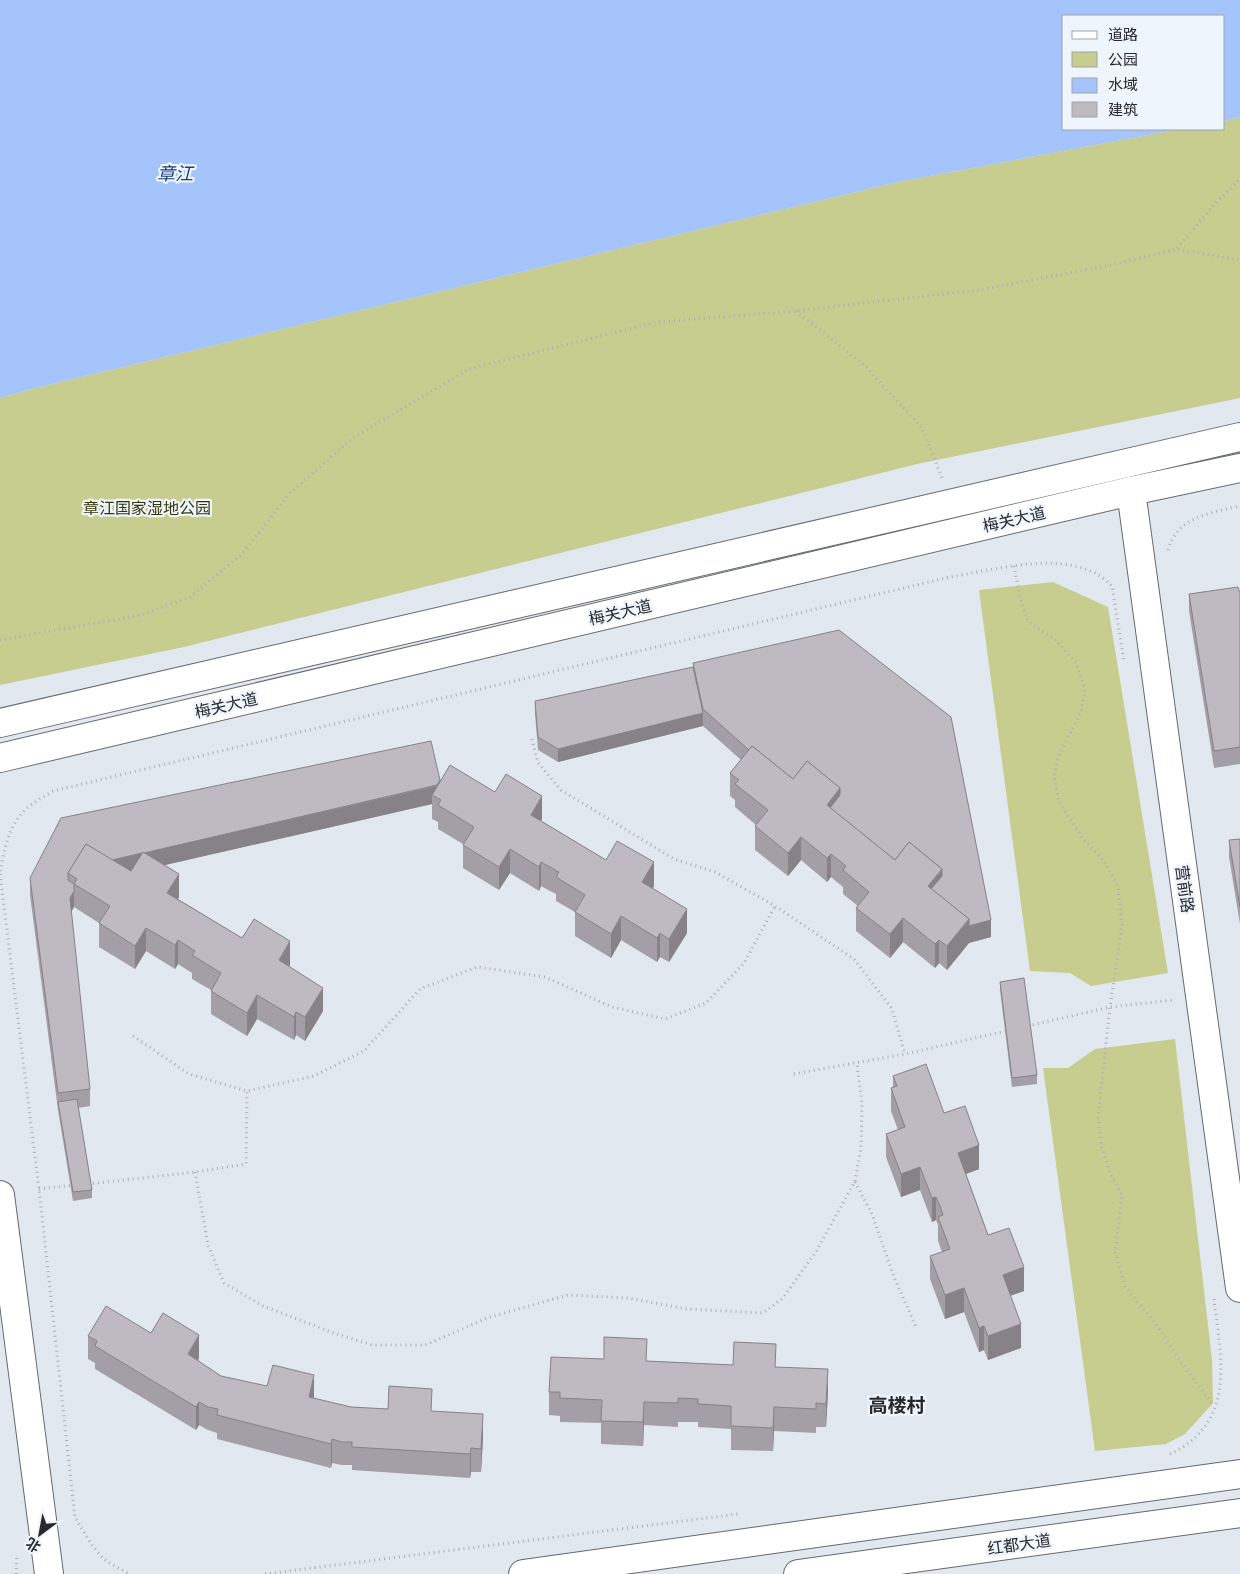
<svg xmlns="http://www.w3.org/2000/svg" width="1240" height="1574" font-family="'Exo 2','Noto Sans SC',sans-serif">
<rect width="100%" height="100%" fill="#e1e8ef"/>
<!-- green -->
<g fill="#c7cd8e">
<polygon points="1240,117 1240,398 917,464 184,647 0,685 0,398 31,389 898,182 1180,129 1224,129 1224,121"/>
<polygon points="1053,582 1108,607 1168,973 1091,986 1070,973 1030,971 979,590"/>
<polygon points="1175,1039 1212,1360 1213,1403 1185,1434 1166,1444 1095,1451 1043,1068 1068,1068 1095,1049"/>
</g>
<!-- water -->
<polygon fill="#a6c4fc" points="0,0 1240,0 1240,117 1224,121 1224,16 1064,16 1064,129 1180,129 898,182 31,389 0,398"/>
<g fill="none" stroke-linecap="round" stroke-linejoin="round">
<!-- tertiary casing -->
<g stroke="#646a70" stroke-width="30">
<g id="tertiary">
<polyline points="1131,491 1240,1288"/>
<polyline points="0,1195 49,1574"/>
<polyline points="523,1574 1240,1474"/>
</g>
</g>
<!-- secondary casing -->
<g stroke="#646a70" stroke-width="30">
<g id="secondary">
<polyline points="0,723 1240,437"/>
<polyline points="0,758 1131,491 1240,468"/>
</g>
</g>
<!-- primary casing -->
<g stroke="#646a70" stroke-width="30">
<polyline id="primary" points="798,1574 1240,1513"/>
</g>
<!-- path -->
<g stroke="#a9aeb4" stroke-width="3" stroke-dasharray="1 4" stroke-linecap="butt">
<polyline points="1177,248 1217,202 1240,179"/>
<polyline points="796,311 864,365 922,428 942,478"/>
<path d="M1168,550C1178,516 1211,513 1240,506"/>
<polyline points="1014,566 1020,598 1028,622 1056,640 1076,663 1085,689 1081,712 1058,757 1054,777 1059,802 1084,840 1106,863 1118,887 1122,925 1110,1007 1098,1117 1101,1145 1111,1175 1122,1195 1115,1252 1125,1286 1158,1327 1178,1358 1214,1406"/>
<polyline points="0,640 142,615 190,597 242,554 290,493 353,438 469,369 657,322 795,311 979,290 1116,264 1177,249 1240,260"/>
<polyline points="532,739 538,763 561,790 674,859 715,872 775,906 854,959 892,1009 905,1054"/>
<path d="M0,871C5,849 8,825 26,809C33,802 44,797 53,791L950,577C993,570 1052,553 1093,572C1100,575 1106,581 1112,586L1124,662"/>
<polyline points="0,874 39,1189 75,1518 94,1548 106,1561 129,1574"/>
<polyline points="1028,1026 1110,1007 1174,1000"/>
<polyline points="133,1036 189,1074 247,1091 314,1076 364,1051 420,989 477,967 545,977 612,1007 665,1019 706,1003 744,963 775,906"/>
<polyline points="794,1074 905,1054 1010,1030"/>
<polyline points="195,1172 208,1245 224,1283 263,1306 331,1332 372,1345 425,1345 490,1317 568,1295 628,1298 687,1309 763,1313 783,1298 817,1250 855,1181 861,1147 862,1104 857,1064"/>
<polyline points="855,1182 872,1214 894,1277 916,1327"/>
<polyline points="88,1184 195,1172 246,1164 247,1091"/>
<polyline points="39,1189 74,1185"/>
<path d="M1170,1454C1237,1422 1221,1360 1214,1299"/>
<polyline points="16,1574 17,1554"/>
<polyline points="265,1574 738,1514"/>
</g>
<!-- tertiary -->
<use href="#tertiary" stroke="#fff" stroke-width="28"/>
<!-- secondary -->
<use href="#secondary" stroke="#fff" stroke-width="28"/>
<!-- primary -->
<use href="#primary" stroke="#fff" stroke-width="28"/>
</g>
<!-- wall -->
<g fill="#a49fa6">
<polygon points="1240,591 1240,764 1214,768 1189,611 1189,594"/>
<polygon points="693,663 991,937 969,943 947,970 939,963 935,968 903,942 890,958 856,931 856,908 858,906 843,894 843,887 831,877 827,882 801,860 788,876 755,850 755,826 756,825 735,807 735,800 730,796 730,773 741,760 703,726 558,762 538,750 535,714 535,701 693,667"/>
<polygon points="440,780 495,792 542,819 541,821 606,860 654,886 653,888 687,933 669,962 660,957 657,962 621,940 611,958 575,936 575,912 556,901 556,894 550,891 541,886 539,891 510,873 499,890 463,868 463,844 438,829 438,822 432,819 432,804 164,865 179,897 178,899 242,938 290,965 289,967 323,1011 305,1041 296,1035 294,1040 257,1019 247,1036 211,1014 211,990 192,979 192,973 178,964 175,969 146,951 135,969 99,947 99,923 74,907 71,912 90,1089 90,1106 78,1108 92,1190 92,1198 73,1201 58,1110 30,895 30,878"/>
<polygon points="1240,839 1240,924 1229,857 1229,840"/>
<polygon points="1000,982 1037,1075 1037,1084 1012,1087 1000,990"/>
<polygon points="893,1076 944,1113 979,1169 966,1174 988,1235 1024,1291 1010,1296 1021,1348 988,1360 984,1350 979,1352 964,1312 945,1319 930,1279 930,1256 942,1252 938,1241 938,1225 936,1220 932,1222 920,1190 901,1197 886,1157 886,1134 898,1130 891,1111 891,1088 893,1087"/>
<polygon points="151,1333 199,1358 198,1361 221,1376 351,1407 432,1411 483,1438 481,1472 471,1472 470,1478 352,1470 352,1465 342,1465 332,1463 331,1468 217,1439 217,1433 208,1430 199,1425 196,1430 95,1369 95,1363 88,1359 88,1336"/>
<polygon points="647,1361 776,1367 828,1392 826,1427 816,1427 816,1433 774,1431 773,1451 731,1450 731,1429 698,1427 698,1422 678,1422 678,1427 644,1425 643,1446 601,1444 601,1423 560,1422 560,1416 549,1415 549,1392"/>
</g>
<!-- shaded-wall -->
<g fill="#868287">
<polygon points="703,713 703,726 558,762 558,749"/>
<polygon points="441,785 432,795 432,804 104,879 104,862"/>
<polygon points="840,788 840,811 835,819 827,805"/>
<polygon points="542,796 542,819 531,838 531,815"/>
<polygon points="801,837 801,860 788,876 788,853"/>
<polygon points="510,849 510,873 499,890 499,867"/>
<polygon points="831,854 831,877 827,882 827,858"/>
<polygon points="541,862 541,886 539,891 539,867"/>
<polygon points="654,862 654,886 642,905 642,882"/>
<polygon points="942,869 942,892 936,900 928,886"/>
<polygon points="179,874 179,897 167,916 167,893"/>
<polygon points="74,891 74,907 70,914 70,898"/>
<polygon points="687,909 687,933 669,962 669,939"/>
<polygon points="621,916 621,940 611,958 611,934"/>
<polygon points="903,918 903,942 890,958 890,934"/>
<polygon points="969,919 991,920 991,937 969,943 947,970 947,946"/>
<polygon points="146,928 146,951 135,969 135,946"/>
<polygon points="660,933 660,957 657,962 657,938"/>
<polygon points="178,940 178,964 175,969 175,945"/>
<polygon points="939,940 939,963 935,968 935,944"/>
<polygon points="290,941 290,965 279,984 279,960"/>
<polygon points="323,988 323,1011 305,1041 305,1017"/>
<polygon points="257,995 257,1019 247,1036 247,1013"/>
<polygon points="296,1012 296,1035 294,1040 294,1017"/>
<polygon points="979,1145 979,1169 958,1177 958,1153"/>
<polygon points="920,1167 920,1190 901,1197 901,1174"/>
<polygon points="936,1197 936,1220 932,1222 932,1198"/>
<polygon points="1024,1267 1024,1291 1003,1298 1003,1275"/>
<polygon points="964,1288 964,1312 945,1319 945,1295"/>
<polygon points="1021,1324 1021,1348 988,1360 988,1336"/>
<polygon points="984,1326 984,1350 979,1352 979,1328"/>
<polygon points="199,1335 199,1358 188,1378 188,1354"/>
<polygon points="828,1369 828,1392 826,1427 826,1404"/>
<polygon points="314,1375 314,1398 309,1397"/>
<polygon points="199,1402 199,1425 196,1430 196,1407"/>
<polygon points="644,1402 644,1425 643,1446 643,1422"/>
<polygon points="774,1407 774,1431 773,1451 773,1428"/>
<polygon points="483,1414 483,1438 481,1472 481,1449"/>
<polygon points="332,1439 332,1463 331,1468 331,1444"/>
<polygon points="471,1448 471,1472 470,1478 470,1454"/>
</g>
<!-- building -->
<g fill="#bfb9c1" stroke="#868287">
<polygon points="1238,587 1239,591 1240,591 1240,747 1214,751 1189,594"/>
<polygon points="839,630 951,717 991,920 969,926 969,919 931,889 942,876 942,869 909,842 895,860 830,808 840,795 840,788 807,761 793,779 752,746 749,750 703,709 693,663"/>
<polygon points="693,667 703,713 558,749 538,737 535,701"/>
<polygon points="431,741 440,780 437,785 144,853 143,852 142,853 112,860 86,844 68,873 68,880 74,884 74,891 70,898 90,1089 58,1093 30,878 61,818"/>
<polygon points="752,746 793,779 807,761 840,788 827,805 895,860 909,842 942,869 928,886 969,919 947,946 939,940 935,944 903,918 890,934 856,908 869,892 843,870 846,866 831,854 827,858 801,837 788,853 755,826 768,810 735,784 739,780 730,773"/>
<polygon points="450,765 495,792 506,774 542,796 531,815 606,860 617,841 654,862 642,882 687,909 669,939 660,933 657,938 621,916 611,934 575,912 585,895 556,877 559,872 541,862 539,867 510,849 499,867 463,845 474,827 438,805 441,800 432,795"/>
<polygon points="1240,839 1240,907 1229,840"/>
<polygon points="86,844 131,871 143,852 179,874 167,893 242,938 254,919 290,941 279,960 323,988 305,1017 296,1012 294,1017 257,995 247,1013 211,991 221,973 192,955 195,951 178,940 175,945 146,928 135,946 99,923 110,906 74,884 77,879 68,873"/>
<polygon points="1024,978 1037,1075 1012,1078 1000,982"/>
<polygon points="926,1064 944,1113 965,1106 979,1145 958,1153 988,1235 1009,1228 1024,1267 1003,1275 1021,1324 988,1336 984,1326 979,1328 964,1288 945,1295 930,1256 950,1249 938,1217 943,1215 940,1206 936,1197 932,1198 920,1167 901,1174 886,1134 905,1127 891,1088 897,1086 893,1076"/>
<polygon points="77,1099 92,1190 73,1192 58,1102"/>
<polygon points="106,1306 151,1333 163,1313 199,1335 188,1354 221,1376 267,1386 273,1365 314,1375 309,1397 351,1407 388,1409 389,1386 432,1389 431,1411 483,1414 481,1449 471,1448 470,1454 352,1447 352,1442 342,1442 332,1439 331,1444 217,1415 218,1409 208,1407 199,1402 196,1407 95,1346 97,1341 88,1336"/>
<polygon points="604,1337 647,1339 646,1361 733,1365 734,1342 776,1344 775,1367 828,1369 826,1404 816,1403 816,1409 774,1407 773,1428 731,1426 731,1406 698,1404 698,1399 678,1398 678,1403 644,1402 643,1422 601,1421 602,1400 560,1398 560,1392 549,1392 551,1357 604,1359"/>
</g>
<g text-anchor="middle" stroke-width="4.5" stroke-linejoin="round" paint-order="stroke">
<!-- park labels -->
<g font-size="16" fill="#353804" stroke="#eef5fd">
<text x="147" y="514">章江国家湿地公园</text>
</g>
<!-- street labels -->
<g font-size="16" fill="#26282b" stroke="#eef5fd">
<text transform="translate(1014 519) rotate(-13)" y="6">梅关大道</text>
<text transform="translate(620 612) rotate(-13)" y="6">梅关大道</text>
<text transform="translate(226 705) rotate(-13)" y="6">梅关大道</text>
<text transform="translate(1185 889) rotate(82)" y="6">营前路</text>
<text transform="translate(1019 1544) rotate(-8)" y="6">红都大道</text>
</g>
<!-- water labels -->
<g font-size="18" font-style="italic" fill="#1e3d7e" stroke="#eef5fd">
<text x="175" y="180">章江</text>
</g>
<!-- quarter labels -->
<g font-size="19" font-weight="bold" fill="#26282b" stroke="#eef5fd">
<text x="897" y="1412">高楼村</text>
</g>
</g>
<!-- legend -->
<rect x="1062" y="15" width="162" height="115" fill="#eef5fd" stroke="#9ea3a9"/>
<rect x="1072" y="31" width="25" height="8" fill="#ffffff" stroke="#9ea3a9"/>
<text x="1108" y="40" font-size="15" fill="#26282b">道路</text>
<rect x="1072" y="52" width="25" height="15" fill="#c7cd8e" stroke="#9ea3a9"/>
<text x="1108" y="65" font-size="15" fill="#26282b">公园</text>
<rect x="1072" y="78" width="25" height="15" fill="#a6c4fc" stroke="#9ea3a9"/>
<text x="1108" y="90" font-size="15" fill="#26282b">水域</text>
<rect x="1072" y="102" width="25" height="15" fill="#bfb9c1" stroke="#9ea3a9"/>
<text x="1108" y="115" font-size="15" fill="#26282b">建筑</text>
<!-- north arrow -->
<g transform="translate(40 1534) rotate(212)" stroke="#eef5fd" stroke-width="4" paint-order="stroke">
<path d="M0-4L9 19L0 12L-9 19Z" fill="#26282b"/>
<text y="-8" font-size="14" font-weight="bold" text-anchor="middle" fill="#26282b">北</text>
</g>
</svg>
